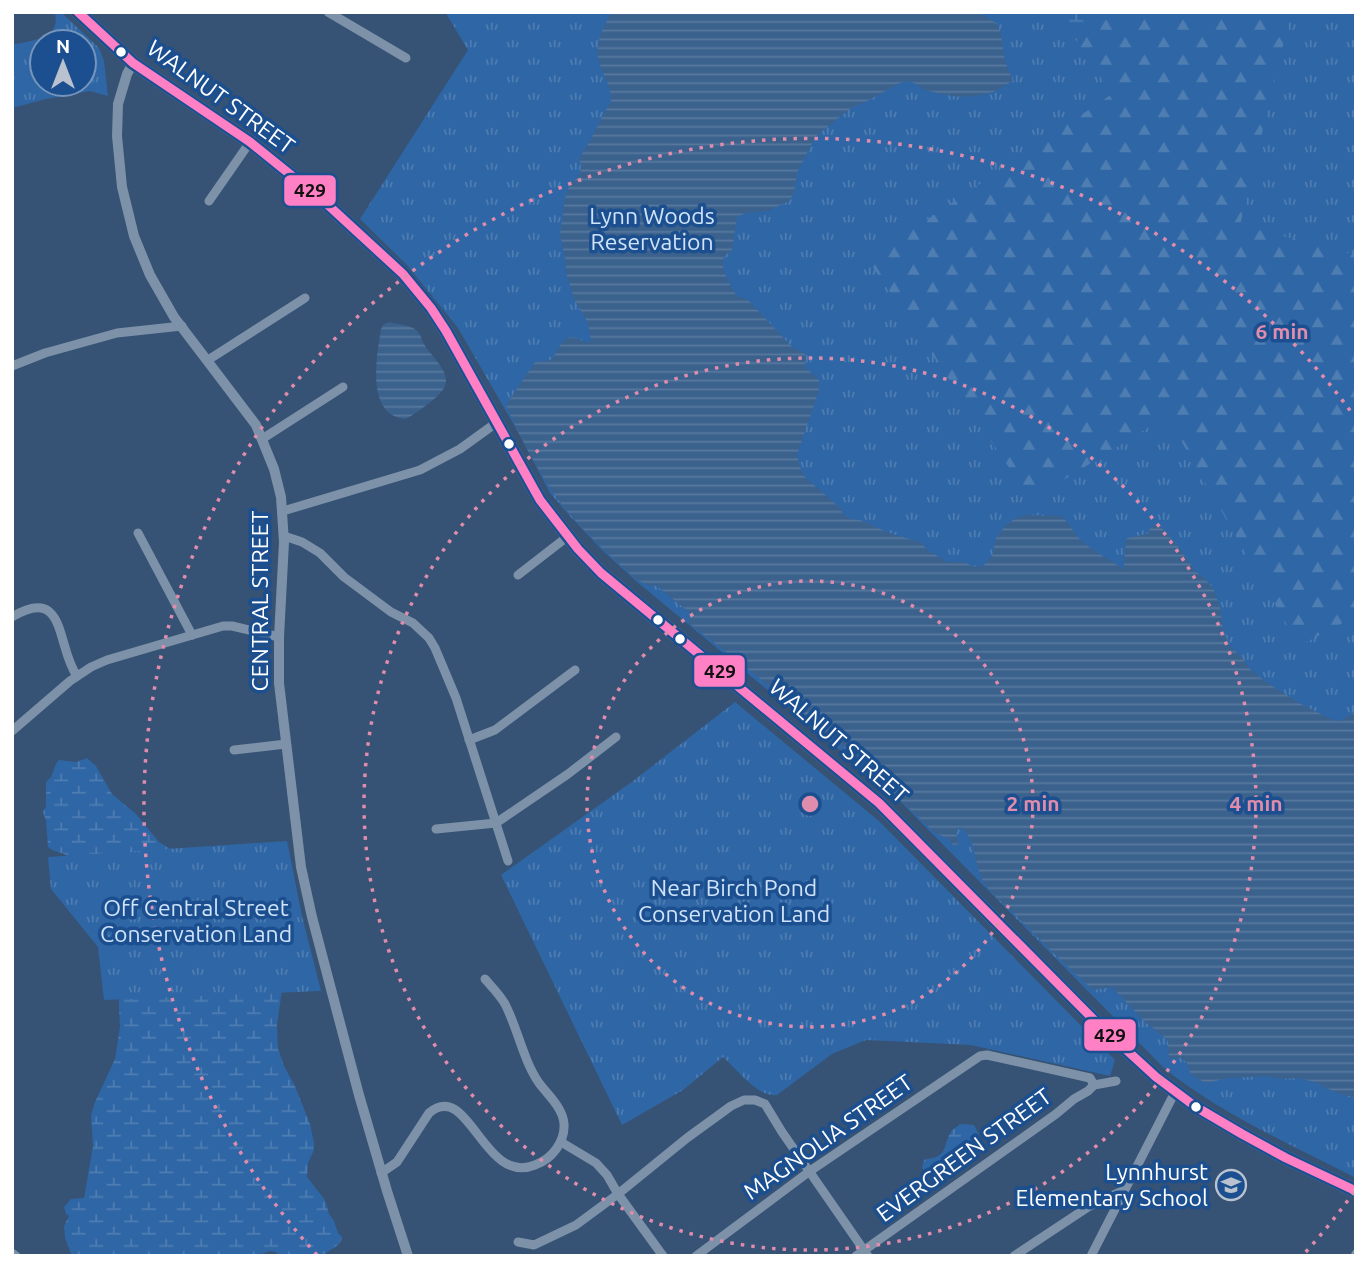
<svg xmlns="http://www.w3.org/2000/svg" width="1368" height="1268" font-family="Ubuntu,sans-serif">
<defs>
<pattern id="forest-firs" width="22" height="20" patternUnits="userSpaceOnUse" patternTransform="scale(1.75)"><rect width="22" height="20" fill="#2f66a5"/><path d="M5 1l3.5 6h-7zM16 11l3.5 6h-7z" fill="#4e7db2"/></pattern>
<pattern id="wetland-marsh" width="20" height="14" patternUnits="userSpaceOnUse" patternTransform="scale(1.75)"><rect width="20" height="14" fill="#2f66a5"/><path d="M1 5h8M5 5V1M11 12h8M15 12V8" fill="none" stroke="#4e7db2"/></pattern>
<pattern id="park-tufts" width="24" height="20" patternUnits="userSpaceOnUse" patternTransform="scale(1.75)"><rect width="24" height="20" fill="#2f66a5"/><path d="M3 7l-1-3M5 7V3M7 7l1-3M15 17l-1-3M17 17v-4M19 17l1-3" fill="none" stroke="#4e7db2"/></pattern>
<pattern id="water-rules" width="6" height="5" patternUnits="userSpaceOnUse" patternTransform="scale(1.75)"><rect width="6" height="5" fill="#3b618d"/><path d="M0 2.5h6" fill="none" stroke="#58799e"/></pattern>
</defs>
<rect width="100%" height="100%" fill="#365274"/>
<!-- forest -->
<polygon fill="url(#forest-firs)" points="974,12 1356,12 1356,711 1045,515 724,256"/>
<!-- wetland -->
<g fill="url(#wetland-marsh)">
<path d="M1077,12H1096C1091,27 1084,39 1072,49L1058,19C1067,21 1072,21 1077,12Z"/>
<path d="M87,758L96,766L112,794L136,814L159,842L177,853L282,990L277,1025L278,1048L284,1066L295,1086L310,1124L314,1143V1150L308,1163L307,1177L325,1200L329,1214L334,1221L338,1233L342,1237C340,1248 330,1248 323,1256H278L276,1252L270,1251L259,1255L243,1256H72L65,1238L64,1226L69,1216L66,1214L64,1207L71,1199L84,1198L93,1146L91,1115L95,1102L115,1059L120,1027L118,985L68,856C61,852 54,852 48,847L46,821L43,812L46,806V782L51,777L56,764L59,760L76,762Z"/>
<path d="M960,1124L974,1125C989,1151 972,1145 958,1158C954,1162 952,1167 949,1173L926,1172L922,1168L924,1160C928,1158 932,1159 936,1157C947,1153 945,1140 951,1132C952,1130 959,1125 960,1124Z"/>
</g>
<!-- park -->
<g fill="url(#park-tufts)" fill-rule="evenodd">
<path d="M55,12L62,13L99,48L104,61L108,96L90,91L46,99L12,108V45C32,40 61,40 55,12ZM42,42H84V84H42Z"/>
<path d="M445,12H1057L1112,94L868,260L1031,500L1167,416L1299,646L1356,616V1178C1290,1144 1223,1115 1165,1069L892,793L636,581L601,549L569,515L550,493L517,430L458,328L407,265L360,219L468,50Z"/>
<polygon points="1291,12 1356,12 1356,255 1240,225"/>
<path d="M735,702L879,821L1115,1060L1110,1076L971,1045L866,1040L832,1054L777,1095C758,1098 736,1068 723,1057L683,1090L622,1125L501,875L633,781Z"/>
<polygon points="287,841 302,916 321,991 104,1000 98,947 51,889 48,857"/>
</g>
<!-- water -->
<g fill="url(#water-rules)">
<path d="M612,12H974C1004,23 999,27 1004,54C1005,64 1010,72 1013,81C1006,84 1000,89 993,92C968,100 945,97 921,88L919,85L908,81L900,83L867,101L851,108L815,137L797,173L794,193L789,201L768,211L745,213L737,217L732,250C730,252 725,255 724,258C719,267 732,289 737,296L748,300L793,348L805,354L806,360L805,367L819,380V390L797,455L800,467L804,476L840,508L843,514L850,519L860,520L887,532L922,543L926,549L947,562H964L972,566L980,567L984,565L992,556L996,538L1005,526L1016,518L1027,515L1061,516C1071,524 1074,535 1084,543C1096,553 1111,560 1123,569C1126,559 1124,549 1127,538L1147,534L1152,526L1159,525L1178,546L1195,571L1205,579L1213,588L1220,607L1223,630L1230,646L1243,659L1250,669L1266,682L1301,704L1331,719L1341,721L1356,711V1098L1335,1092L1315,1082L1298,1078L1282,1079L1266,1076L1229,1078L1205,1083L1191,1074L1187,1063L1181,1058L1169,1059L1168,1040L1145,1022L1112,987L1093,990C1066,966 1041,941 1015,915C1006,905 993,896 985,884C974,869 977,837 960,827C954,832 957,837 959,844L953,845L949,839L935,833L840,744L819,730L768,685L689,623L690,613L657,586L648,585L637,580C611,557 585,533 563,506C540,476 521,440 506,405L535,362C540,361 548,362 552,359C555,356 556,352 558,349C568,333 572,336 587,343L591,341L588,323L575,301L567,276L565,258L560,234L565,199L569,186L580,175L581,164L579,159L591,139L604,113L611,102C612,88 604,77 600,65C593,48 603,26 612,12Z"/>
<path d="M390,322C399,325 408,324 416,330C421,334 421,339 424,344C430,355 447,368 446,382C446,394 416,413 406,419C365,416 377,355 381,329L384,324Z"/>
</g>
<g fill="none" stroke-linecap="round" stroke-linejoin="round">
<!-- minor -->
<g stroke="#7d92a8" stroke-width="9">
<polyline points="328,12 406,58"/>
<polyline points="209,201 250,142"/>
<polyline points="208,360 305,298"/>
<polyline points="12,366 45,353 117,333 182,326"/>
<polyline points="262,439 343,387"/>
<polyline points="283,511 420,470 460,449 496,423"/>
<polyline points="138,533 192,635"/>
<polyline points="284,536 302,542 320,553 344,577 391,612 413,623 429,638 435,648 456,698 508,861"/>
<polyline points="518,575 567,537"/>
<path d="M12,617C67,584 56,647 77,676"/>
<polyline points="12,731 70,681 91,667 107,660 223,626 232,626 279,637"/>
<polyline points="469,740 495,730 575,670"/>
<polyline points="234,750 286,744"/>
<polyline points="436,829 496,823 568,774 616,737"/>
<polyline points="561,1142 596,1163 607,1175 618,1194 663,1256"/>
<path d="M381,1173L397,1162L429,1113C469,1079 483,1186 535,1165C552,1159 565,1142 564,1124C563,1108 548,1095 539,1083C523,1060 518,1029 505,1004C500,995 492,987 485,979"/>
<polyline points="518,1242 534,1245 576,1225 618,1194 687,1138 731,1106 744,1100 755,1100 765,1104 782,1132 868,1256"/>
<polyline points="12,1253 16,1256"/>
<polyline points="696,1256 810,1171 980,1056 987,1055 1090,1078 1094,1085 1116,1081"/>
<polyline points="856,1256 1056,1114 1074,1099 1088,1091 1094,1085"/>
<polyline points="1014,1256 1088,1207 1124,1190"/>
<polyline points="1091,1256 1175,1092"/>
<polyline points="1355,1256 1356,1254"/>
</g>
<!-- tertiary -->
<polyline stroke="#7d92a8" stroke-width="10" points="133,63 127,74 118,104 117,136 122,187 134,236 150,275 174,317 256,425 274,469 281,497 284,542 279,637 279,683 301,867 312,917 359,1095 387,1191 408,1256"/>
<!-- primary -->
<polyline stroke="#7d8ea7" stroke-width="14" points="78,12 133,63 250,142 328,205 403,274 431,308 446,331 540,500 578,549 601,573 879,803 1096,1022 1156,1077 1196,1107 1242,1134 1286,1158 1356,1191"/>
<!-- bus-1 casing -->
<g stroke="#1b4f8f" stroke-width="14">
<polyline id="bus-1" points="78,12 133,63 250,142 328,205 403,274 431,308 446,331 540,500 578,549 601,573 879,803 1096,1022 1156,1077 1196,1107 1242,1134 1286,1158 1356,1191"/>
</g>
<!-- bus-1 -->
<use href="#bus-1" stroke="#ff80c5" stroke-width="9"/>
</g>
<!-- distance rings -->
<g fill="none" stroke="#e08cad" stroke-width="3.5" stroke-dasharray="3.5 7">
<circle cx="810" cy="804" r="223"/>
<circle cx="810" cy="804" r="446"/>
<path d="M1354 1192A668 668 0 0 1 1303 1255M317 1255A668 668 0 1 1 1354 416"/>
</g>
<!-- icons -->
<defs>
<g id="school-ring" transform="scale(1.575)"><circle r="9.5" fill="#1b4f8f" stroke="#b9c2ce" stroke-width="1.5"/><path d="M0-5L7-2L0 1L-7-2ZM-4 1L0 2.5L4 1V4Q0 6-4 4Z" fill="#b9c2ce"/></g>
</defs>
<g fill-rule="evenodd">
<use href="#school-ring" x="1231" y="1185"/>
</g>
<!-- markers -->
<g fill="#fff" stroke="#1b4f8f" stroke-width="2.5">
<circle cx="121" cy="52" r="6"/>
<circle cx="509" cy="444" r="6"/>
<circle cx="658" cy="620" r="6"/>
<circle cx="680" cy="639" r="6"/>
<circle cx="1196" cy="1107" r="6"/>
</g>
<g text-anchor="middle" stroke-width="7" stroke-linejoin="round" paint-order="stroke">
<!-- street labels -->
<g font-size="23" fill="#fff" stroke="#1b4f8f">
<text transform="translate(221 97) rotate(36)" y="8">WALNUT STREET</text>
<text transform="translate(260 601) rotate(-90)" y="8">CENTRAL STREET</text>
<text transform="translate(839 741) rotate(41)" y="8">WALNUT STREET</text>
<text transform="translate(828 1137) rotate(-35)" y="8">MAGNOLIA STREET</text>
<text transform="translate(964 1155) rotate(-36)" y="8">EVERGREEN STREET</text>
</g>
<!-- park labels -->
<g font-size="23" fill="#cfe3fa" stroke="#1b4f8f">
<text x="652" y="224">Lynn Woods<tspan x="652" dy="26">Reservation</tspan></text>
<text x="734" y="896">Near Birch Pond<tspan x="734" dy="26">Conservation Land</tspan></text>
<text x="196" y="916">Off Central Street<tspan x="196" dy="26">Conservation Land</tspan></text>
</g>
<!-- poi labels -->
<g font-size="23" fill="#fff" stroke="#1b4f8f" text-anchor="end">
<text x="1208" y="1180">Lynnhurst<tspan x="1208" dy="26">Elementary School</tspan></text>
</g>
</g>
<circle cx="810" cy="804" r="10" fill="#e08cad" stroke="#1b4f8f" stroke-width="3.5"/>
<g font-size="21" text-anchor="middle" font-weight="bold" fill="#e08cad" stroke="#1b4f8f" stroke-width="7" stroke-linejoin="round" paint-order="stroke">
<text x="1282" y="339">6 min</text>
<text x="1033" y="811">2 min</text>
<text x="1256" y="811">4 min</text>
</g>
<g stroke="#1b4f8f" stroke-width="2.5">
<rect x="283" y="174" width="54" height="33" rx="7" fill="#ff80c5"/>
<rect x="693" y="654" width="53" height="34" rx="7" fill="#ff80c5"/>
<rect x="1083" y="1018" width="54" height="34" rx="7" fill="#ff80c5"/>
</g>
<g font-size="19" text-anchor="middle" font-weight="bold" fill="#111">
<text x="310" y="197">429</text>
<text x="720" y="678">429</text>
<text x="1110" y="1042">429</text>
</g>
<!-- border -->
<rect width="1368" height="1268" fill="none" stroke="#ffffff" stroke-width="28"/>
<!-- north arrow -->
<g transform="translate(63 63)"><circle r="33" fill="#1b4f8f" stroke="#7695bc" stroke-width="2"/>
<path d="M0-5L12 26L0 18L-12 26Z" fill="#b9c2ce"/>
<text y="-10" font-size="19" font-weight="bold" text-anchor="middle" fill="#ffffff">N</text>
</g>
</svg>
